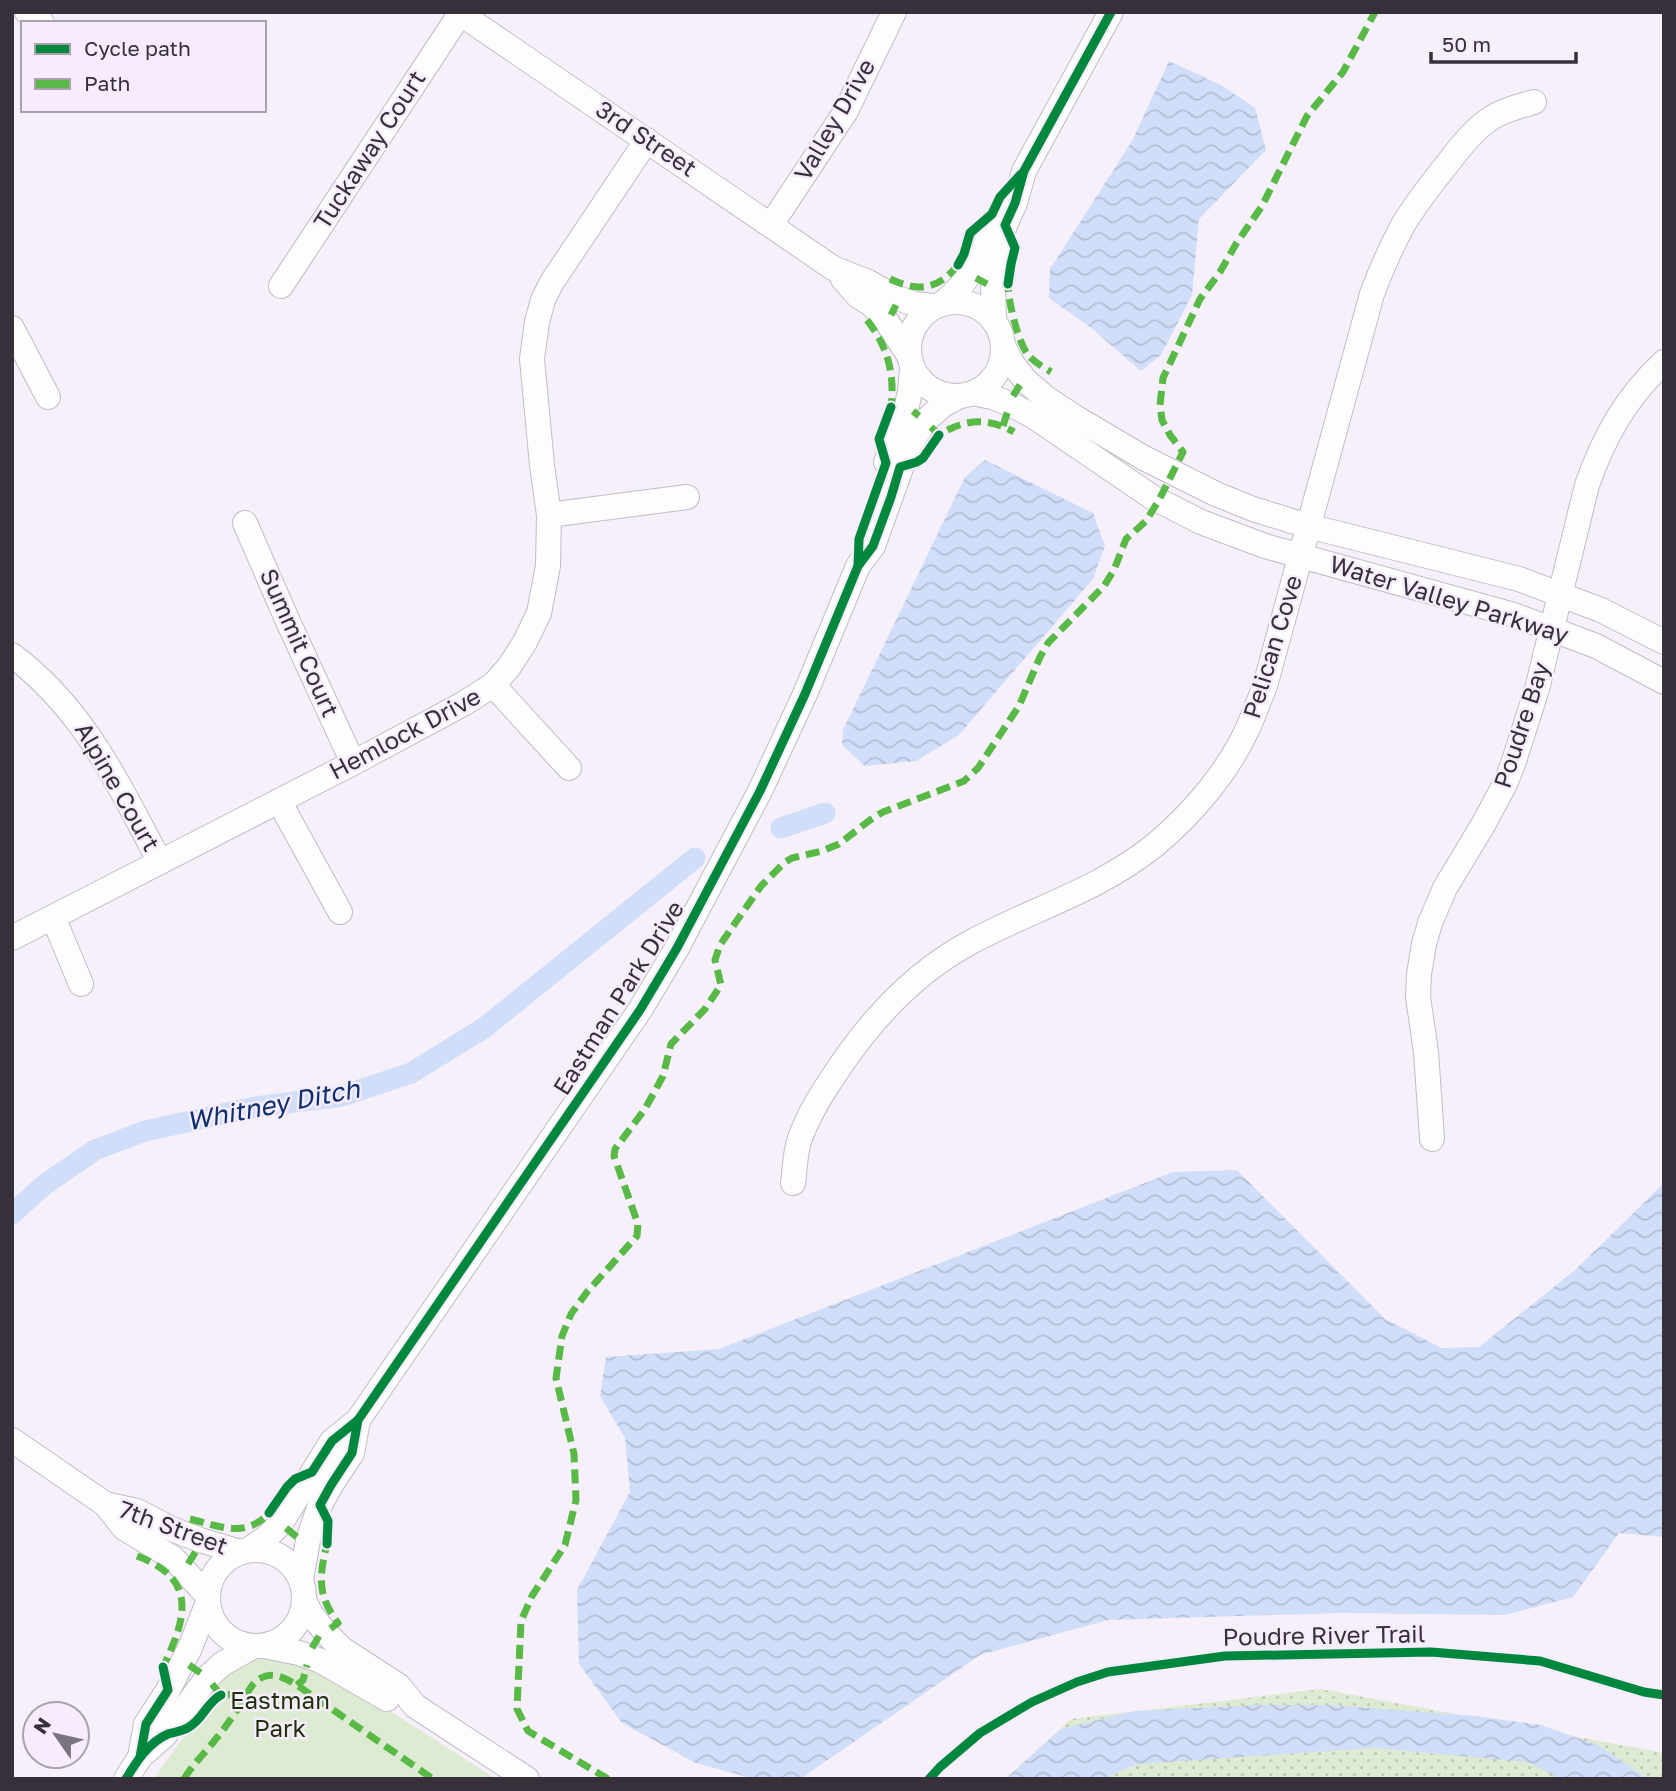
<svg xmlns="http://www.w3.org/2000/svg" width="1676" height="1791" font-family="'Golos Text',sans-serif">
<defs>
<pattern id="grass-dots" width="8" height="8" patternUnits="userSpaceOnUse" patternTransform="scale(1.75)"><rect width="8" height="8" fill="#deebd3"/><path d="M2 2h.1M6 6h.1" fill="none" stroke="#bfcab6" stroke-width="1.8" stroke-linecap="round"/></pattern>
<pattern id="water-waves" width="16" height="10" patternUnits="userSpaceOnUse" patternTransform="scale(1.75)"><rect width="16" height="10" fill="#d1def9"/><path d="M0 5q4-4 8 0t8 0" fill="none" stroke="#b4bfd6"/></pattern>
</defs>
<rect width="100%" height="100%" fill="#f6f0fa"/>
<!-- grass -->
<polygon fill="url(#grass-dots)" points="1321,1689 1664,1753 1664,1779 1005,1779 1071,1719"/>
<!-- park -->
<polygon fill="#deebd3" points="272,1635 496,1779 154,1779 252,1639"/>
<!-- water -->
<g fill="url(#water-waves)">
<polygon points="1169,61 1221,85 1255,108 1266,150 1199,219 1192,295 1161,355 1141,371 1090,327 1049,298 1050,269 1132,141"/>
<polygon points="985,460 1093,513 1105,546 1093,579 959,735 916,761 865,766 842,745 843,730 965,477"/>
<polygon points="1237,1170 1385,1319 1442,1348 1479,1347 1575,1270 1664,1183 1664,1537 1619,1533 1573,1597 1505,1615 1342,1613 1108,1620 980,1655 800,1779 755,1779 696,1763 622,1723 579,1664 577,1590 630,1492 625,1438 600,1396 606,1357 719,1349 1173,1172"/>
<polygon points="1260,1705 1328,1705 1476,1716 1541,1725 1600,1746 1649,1779 1561,1779 1527,1762 1374,1748 1138,1764 1102,1779 1005,1779 1061,1729 1135,1711"/>
</g>
<g fill="none" stroke-linecap="round" stroke-linejoin="round">
<!-- canal -->
<g stroke="#d1def9" stroke-width="21">
<polyline points="781,828 825,813"/>
<polyline points="12,1214 44,1185 95,1150 145,1131 255,1107 342,1096 411,1073 484,1028 695,858"/>
</g>
<!-- minor casing -->
<g stroke="#c2bcc6" stroke-width="26">
<g id="minor">
<polyline points="27,12 42,23"/>
<polyline points="458,12 833,268 868,282 897,298 915,304 933,306"/>
<polyline points="771,225 846,111 894,12"/>
<polyline points="843,279 858,296 871,304 885,319 908,354"/>
<polyline points="281,286 460,14"/>
<circle cx="956" cy="349" r="47"/>
<path d="M944,302C971,280 980,259 988,226"/>
<polyline points="994,320 993,284 996,255 1005,225 1015,203 1024,171 1111,12"/>
<polyline points="12,328 48,397"/>
<polyline points="1003,345 1012,363 1026,381 1046,398 1078,419 1144,458 1216,494 1253,509 1308,526 1519,579 1601,610 1664,642"/>
<polyline points="972,393 992,397 1010,404 1033,416 1152,497 1201,522 1265,546 1514,615 1596,646 1664,682"/>
<polyline points="886,462 906,410 910,391 912,369"/>
<polyline points="549,515 687,497"/>
<polyline points="245,523 286,617 353,763"/>
<path d="M12,655C85,710 118,784 160,862"/>
<polyline points="493,685 569,768"/>
<polyline points="279,801 340,912"/>
<polyline points="53,917 81,984"/>
<polyline points="12,938 353,763 463,704 493,685 509,667 525,642 539,613 548,566 549,515 542,465 532,359 537,322 543,300 552,282 647,140"/>
<path d="M1432,1139L1426,1052L1418,997L1419,974L1424,944L1430,923L1445,888L1483,825L1505,784L1513,764L1537,689L1587,485C1604,437 1626,397 1664,362"/>
<path d="M793,1183C795,1169 795,1154 799,1141C808,1115 822,1093 837,1071C872,1018 916,971 973,941C1035,908 1099,890 1155,845C1192,814 1227,773 1247,730C1254,715 1259,700 1265,686L1372,294C1381,270 1391,247 1403,225C1416,203 1432,183 1448,163C1461,146 1475,128 1493,117C1506,109 1520,106 1534,102"/>
<polyline points="12,1440 105,1504 124,1528 173,1558 207,1595"/>
<polyline points="105,1504 137,1511 172,1529 200,1540 240,1552"/>
<circle cx="256" cy="1598" r="48"/>
<polyline points="248,1550 266,1538 281,1523 332,1441 358,1420 640,1010 677,948 760,791 805,694 858,566 873,546 909,446 925,421 943,405 960,396"/>
<polyline points="301,1580 308,1540 320,1505 331,1485 352,1453 358,1420"/>
<polyline points="304,1600 311,1614 325,1632 342,1649 399,1686 415,1706 527,1779"/>
<polyline points="264,1646 299,1653 321,1661 387,1699"/>
<polyline points="140,1757 146,1724 168,1690 190,1648 208,1602"/>
<polyline points="126,1779 140,1757 165,1735 207,1678 222,1664 254,1646"/>
</g>
</g>
<!-- minor -->
<use href="#minor" stroke="#fefdfe" stroke-width="24"/>
<!-- quiet -->
<g stroke="#58b947" stroke-width="7" stroke-dasharray="14 7" stroke-linecap="butt">
<polyline points="976,278 987,284"/>
<path d="M890,279C918,292 938,290 958,265L962,268"/>
<path d="M1002,284H1008C1008,301 1018,342 1028,355C1034,362 1043,367 1051,372"/>
<polyline points="891,315 896,305"/>
<path d="M867,320C888,347 895,374 891,407L895,408"/>
<polyline points="1013,396 1020,385"/>
<polyline points="913,411 919,416"/>
<polyline points="1003,426 1008,410"/>
<path d="M931,427L939,435C964,419 988,417 1014,432"/>
<path d="M190,1519C220,1526 245,1539 269,1513L273,1517"/>
<polyline points="286,1528 298,1538"/>
<path d="M322,1543L327,1544C319,1577 317,1595 338,1623L330,1629"/>
<path d="M137,1556C199,1579 186,1619 163,1667"/>
<polyline points="188,1564 198,1548"/>
<polyline points="312,1648 319,1636"/>
<polyline points="189,1665 202,1674"/>
<polyline points="212,1684 221,1695 247,1694"/>
<polyline points="297,1685 303,1680 307,1665"/>
<path d="M184,1779C193,1764 205,1753 215,1740C226,1727 235,1713 244,1699C249,1691 252,1682 261,1678C274,1671 286,1679 297,1685L433,1779"/>
<polyline points="608,1779 528,1731 517,1709 521,1621 532,1596 565,1545 576,1500 574,1454 556,1378 562,1336 571,1314 587,1292 637,1236 638,1224 614,1156 615,1149 645,1109 663,1076 671,1044 705,1009 721,985 715,960 720,945 761,886 784,863 792,858 822,851 839,844 870,820 883,812 964,781 978,768 1019,706 1040,657 1048,643 1104,586 1114,570 1126,539 1146,521 1159,500 1183,452 1170,435 1162,420 1160,405 1163,378 1200,299 1220,272 1236,244 1262,206 1307,116 1343,72 1375,12"/>
</g>
<!-- cycleway casing -->
<g stroke="#f7ecfe" stroke-width="13">
<g id="cycleway">
<polyline points="958,265 964,254 970,233 992,214 1000,197 1021,174"/>
<polyline points="1008,284 1011,264 1015,248 1005,225 1015,203 1024,171 1111,12"/>
<polyline points="858,566 859,539 886,463 879,439 891,407"/>
<polyline points="269,1513 287,1487 295,1479 312,1472 332,1441 358,1420 640,1010 677,948 760,791 805,694 858,566 873,546 891,497 900,467 917,462 923,458 939,435"/>
<polyline points="327,1544 328,1521 320,1505 331,1485 352,1453 358,1420"/>
<polyline points="140,1757 146,1724 168,1690 163,1667"/>
<path d="M126,1779C136,1762 149,1742 168,1734C175,1732 183,1731 189,1727C203,1719 207,1702 221,1695"/>
<polyline points="929,1779 940,1767 980,1733 1032,1702 1077,1682 1108,1672 1225,1656 1431,1652 1540,1661 1644,1692 1664,1695"/>
</g>
</g>
<!-- cycleway -->
<use href="#cycleway" stroke="#00873e" stroke-width="9"/>
</g>
<g text-anchor="middle" stroke-width="5" stroke-linejoin="round" paint-order="stroke">
<!-- street labels -->
<g font-size="24" fill="#37303b" stroke="#f7ecfe">
<text transform="translate(835 120) rotate(-60)" y="8">Valley Drive</text>
<text transform="translate(646 139) rotate(34)" y="8">3rd Street</text>
<text transform="translate(370 150) rotate(-57)" y="8">Tuckaway Court</text>
<text transform="translate(1449 600) rotate(17)" y="8">Water Valley Parkway</text>
<text transform="translate(299 643) rotate(66)" y="8">Summit Court</text>
<text transform="translate(1273 647) rotate(-73)" y="8">Pelican Cove</text>
<text transform="translate(1522 725) rotate(-72)" y="8">Poudre Bay</text>
<text transform="translate(405 734) rotate(-28)" y="8">Hemlock Drive</text>
<text transform="translate(117 787) rotate(60)" y="8">Alpine Court</text>
<text transform="translate(619 998) rotate(-58)" y="8">Eastman Park Drive</text>
<text transform="translate(173 1528) rotate(20)" y="8">7th Street</text>
<text transform="translate(1324 1636) rotate(-1)" y="8">Poudre River Trail</text>
</g>
<!-- park labels -->
<g font-size="24" fill="#1e3106" stroke="#f7ecfe">
<text x="280" y="1709">Eastman<tspan x="280" dy="28">Park</tspan></text>
</g>
<!-- water labels -->
<g font-size="26" font-style="italic" fill="#0c3170" stroke="#f7ecfe">
<text transform="translate(273 1105) rotate(-11)" y="9">Whitney Ditch</text>
</g>
</g>
<!-- border -->
<rect width="1676" height="1791" fill="none" stroke="#37303b" stroke-width="28"/>
<!-- legend -->
<rect x="21" y="21" width="245" height="91" fill="#f7ecfe" stroke="#aaa1b0" stroke-width="2"/>
<rect x="35" y="44" width="35" height="10" fill="#00873e" stroke="#aaa1b0" stroke-width="2"/>
<text x="84" y="56" font-size="21" fill="#37303b">Cycle path</text>
<rect x="35" y="79" width="35" height="10" fill="#58b947" stroke="#aaa1b0" stroke-width="2"/>
<text x="84" y="91" font-size="21" fill="#37303b">Path</text>
<!-- north arrow -->
<g transform="translate(56 1735) rotate(304)"><circle r="33" fill="#f7ecfe" stroke="#aaa1b0" stroke-width="2"/>
<path d="M0-5L12 26L0 18L-12 26Z" fill="#7a737e"/>
<text y="-10" font-size="19" font-weight="bold" text-anchor="middle" fill="#37303b">N</text>
</g>
<!-- scale -->
<path d="M1431 52v10h145v-10" fill="none" stroke="#37303b" stroke-width="3.5"/>
<text x="1442" y="52" font-size="21" fill="#37303b" stroke="#f7ecfe" stroke-width="5" paint-order="stroke">50 m</text>
</svg>
